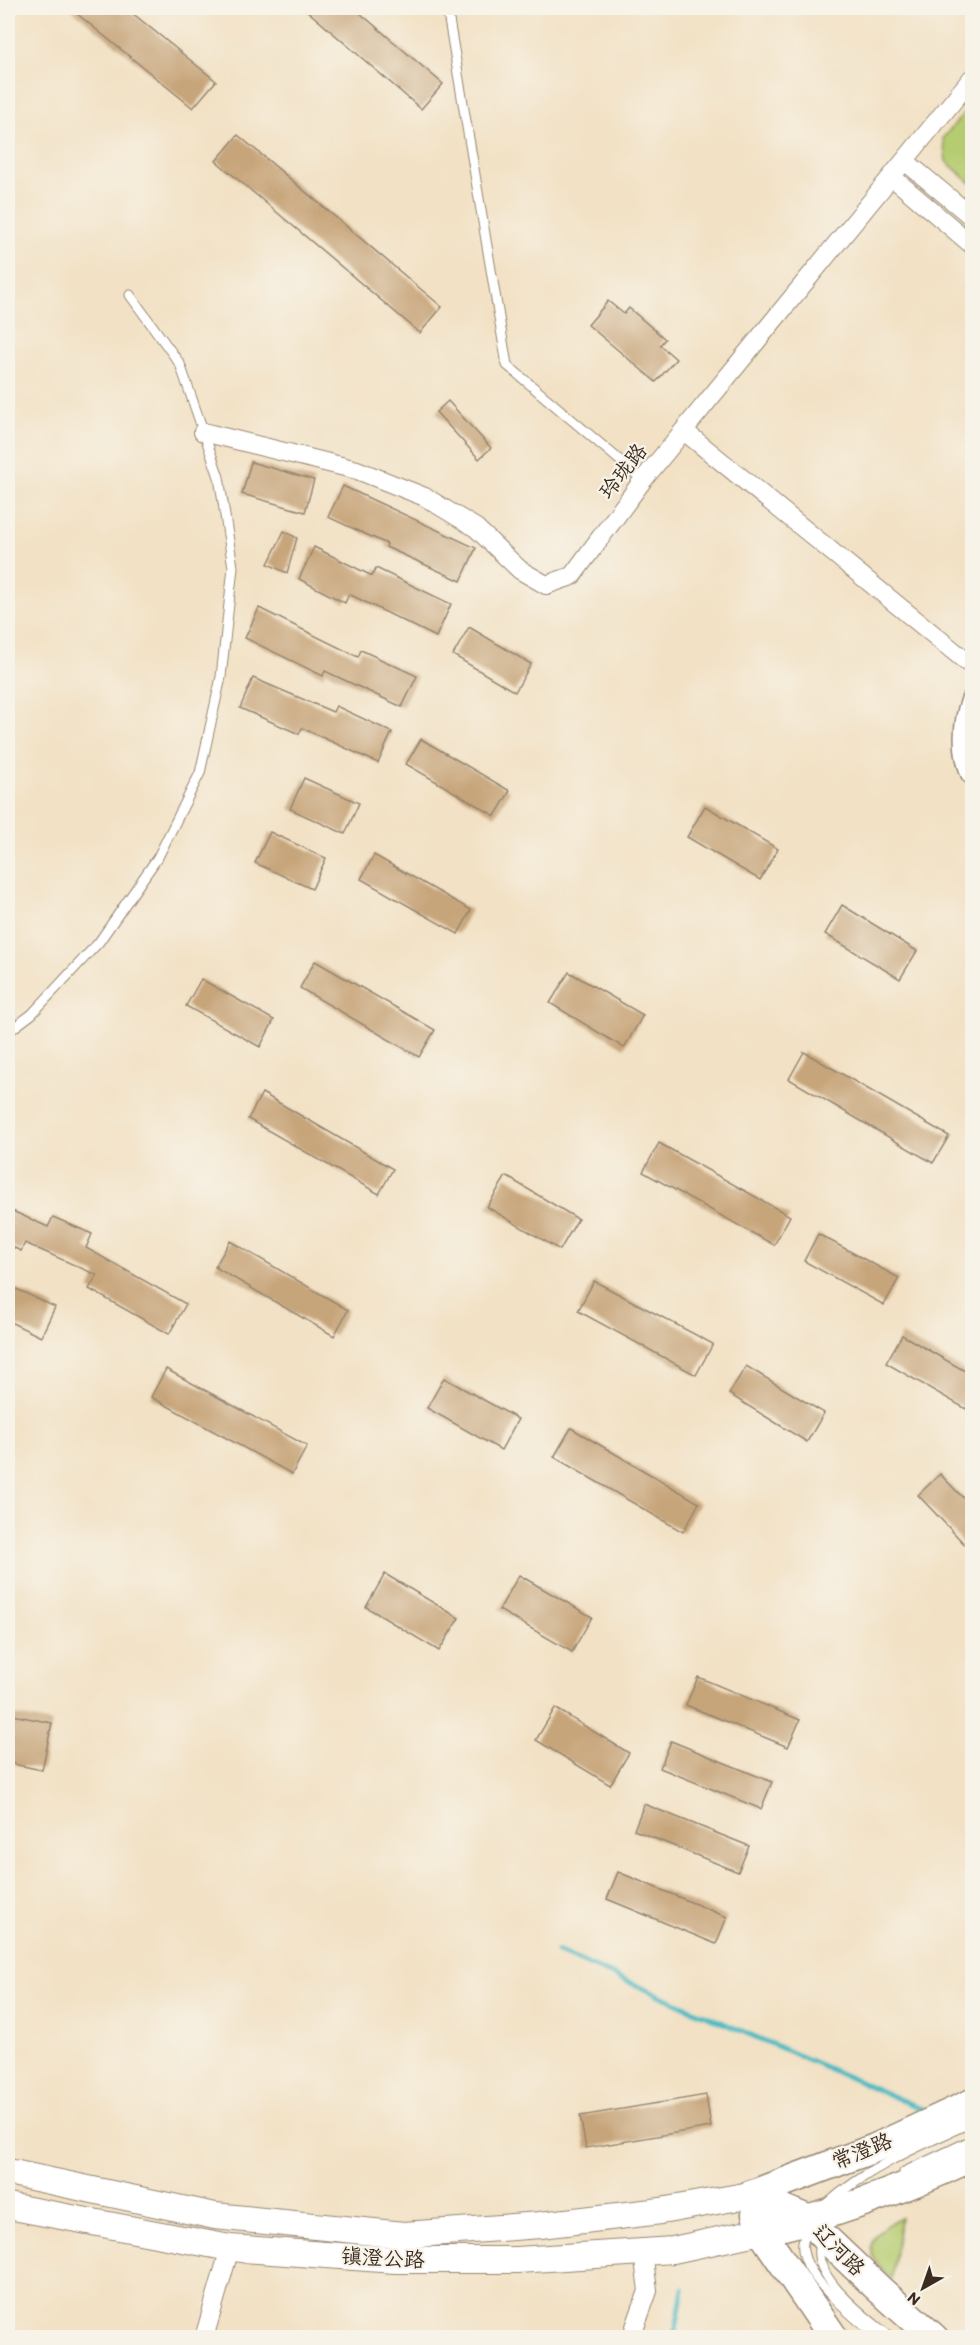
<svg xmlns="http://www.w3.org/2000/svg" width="980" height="2345" font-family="Itim,'LXGW WenKai TC',sans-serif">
<rect width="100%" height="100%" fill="#f7f3e8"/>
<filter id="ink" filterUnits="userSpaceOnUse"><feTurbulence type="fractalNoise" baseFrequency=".0167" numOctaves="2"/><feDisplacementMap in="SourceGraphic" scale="12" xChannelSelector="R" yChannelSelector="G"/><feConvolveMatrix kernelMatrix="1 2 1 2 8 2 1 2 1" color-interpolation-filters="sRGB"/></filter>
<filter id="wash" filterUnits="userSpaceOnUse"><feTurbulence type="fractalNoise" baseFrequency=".008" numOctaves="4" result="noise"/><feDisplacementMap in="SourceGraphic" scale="24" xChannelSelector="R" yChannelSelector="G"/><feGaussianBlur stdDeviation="1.35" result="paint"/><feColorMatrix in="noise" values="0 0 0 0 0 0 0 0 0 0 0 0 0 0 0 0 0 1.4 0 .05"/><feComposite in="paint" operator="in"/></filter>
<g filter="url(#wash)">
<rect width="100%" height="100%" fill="#f2e1c4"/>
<!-- green -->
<g fill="#b6cc70" stroke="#787b47" stroke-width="1.5">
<polygon points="972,103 972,184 946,161 943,138"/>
<path d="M901,2217L892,2279C862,2252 864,2235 901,2217Z"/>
</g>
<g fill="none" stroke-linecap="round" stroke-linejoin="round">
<!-- stream -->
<g stroke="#4bb9c2" stroke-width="5">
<polyline points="557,1951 922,2109"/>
<polyline points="671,2338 676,2329 683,2289"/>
</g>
</g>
<g id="blocks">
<!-- building -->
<g fill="#c7a57a">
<polygon points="70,8 126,8 216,81 193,108"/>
<polygon points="304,8 354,8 443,84 421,109"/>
<polygon points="238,135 442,307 420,333 216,161"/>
<polygon points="608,301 624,314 629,308 665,339 660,345 676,359 656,382 588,325"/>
<polygon points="448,401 491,448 479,459 436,412"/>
<polygon points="251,462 314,480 305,512 242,494"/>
<polygon points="343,486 476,548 461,581 386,547 387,544 328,517"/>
<polygon points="284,531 297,538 287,573 268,564"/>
<polygon points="314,547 372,576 376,568 451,604 436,637 349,594 345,603 299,579"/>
<polygon points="259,608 358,657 361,650 417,676 402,707 325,671 323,676 245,638"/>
<polygon points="469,627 531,664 515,692 453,655"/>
<polygon points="253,678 333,712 336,706 392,732 378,763 302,728 299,734 240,708"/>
<polygon points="421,739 510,791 495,816 406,764"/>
<polygon points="304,778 359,803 345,834 290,809"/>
<polygon points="705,806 778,849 760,880 687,837"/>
<polygon points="270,832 326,858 312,889 255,863"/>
<polygon points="374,855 471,910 458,934 361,879"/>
<polygon points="842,905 917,951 900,979 825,934"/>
<polygon points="315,961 435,1030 419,1057 300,988"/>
<polygon points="569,972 643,1015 624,1048 550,1003"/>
<polygon points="201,979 274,1020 260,1047 186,1006"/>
<polygon points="804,1052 949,1136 933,1163 789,1079"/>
<polygon points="262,1093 393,1169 379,1194 248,1119"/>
<polygon points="659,1143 790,1216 774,1245 643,1172"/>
<polygon points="506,1176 578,1219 560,1250 487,1207"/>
<polygon points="8,1209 48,1227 53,1217 92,1234 86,1248 186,1304 169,1334 89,1289 97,1275 25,1243 21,1251 8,1245"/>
<polygon points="818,1234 899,1278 884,1305 804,1261"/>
<polygon points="230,1241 348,1310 334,1336 215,1267"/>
<polygon points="594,1281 713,1344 696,1375 578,1311"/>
<polygon points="8,1285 55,1307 41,1337 8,1321"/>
<polygon points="902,1335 972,1375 972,1397 966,1409 886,1363"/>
<polygon points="746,1366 824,1413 807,1442 729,1394"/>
<polygon points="166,1369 307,1446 292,1474 151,1397"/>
<polygon points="444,1378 518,1419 501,1450 427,1408"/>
<polygon points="571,1428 699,1503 683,1532 554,1457"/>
<polygon points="940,1474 972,1507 972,1552 918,1495"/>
<polygon points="385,1574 459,1618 439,1651 366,1607"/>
<polygon points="519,1575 592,1617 572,1652 499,1610"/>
<polygon points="698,1677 800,1720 788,1747 686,1705"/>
<polygon points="555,1708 629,1753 610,1785 536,1740"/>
<polygon points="8,1714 52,1723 42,1770 8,1763"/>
<polygon points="671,1741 772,1782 761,1809 660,1768"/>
<polygon points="644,1804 749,1846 738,1872 634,1830"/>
<polygon points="618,1872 727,1917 716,1944 607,1899"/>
<polygon points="706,2095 711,2127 586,2148 580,2116"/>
</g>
</g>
</g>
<g filter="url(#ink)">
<use href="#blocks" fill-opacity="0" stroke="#968671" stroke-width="1.5"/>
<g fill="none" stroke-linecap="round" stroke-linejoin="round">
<!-- service casing -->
<g stroke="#968671" stroke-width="11">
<g id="service">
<polyline points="447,8 507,365 643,480"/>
<polyline points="8,1032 32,1014 99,942 158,857 200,773 221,677 233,567 219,477 180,364 130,295"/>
<polyline points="904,2172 972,2140"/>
<path d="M826,2205C868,2167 921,2145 972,2122"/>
<path d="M810,2225C808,2230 804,2236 803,2242C798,2275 856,2318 879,2338"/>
<path d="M821,2241C806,2275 868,2318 891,2338"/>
</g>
</g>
<!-- minor casing -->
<g stroke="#968671" stroke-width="20">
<g id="minor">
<polyline points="905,161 972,217"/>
<polyline points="892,177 972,245"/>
<polyline points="684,431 972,666"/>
<polyline points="203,432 357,470 425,497 476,528 520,570 546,585 572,576 643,480 972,78"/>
<polyline points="204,2338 230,2248"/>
<polyline points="631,2338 648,2291 643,2252"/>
</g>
</g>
<!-- tertiary casing -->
<g stroke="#968671" stroke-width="25">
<path id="tertiary" d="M972,701C964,723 963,751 972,773"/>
</g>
<!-- secondary casing -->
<g stroke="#968671" stroke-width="28">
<g id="secondary">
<polyline points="8,2172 215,2216 404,2235 540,2225 661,2211 750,2195"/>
<polyline points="8,2206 230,2248 395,2260 517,2260 643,2252 673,2250 761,2231"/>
</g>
</g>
<!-- primary casing -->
<g stroke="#968671" stroke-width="31">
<g id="primary">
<polyline points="750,2195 875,2148 972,2103"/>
<polyline points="750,2195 812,2221 823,2236 879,2289 934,2338"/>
<polyline points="756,2214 761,2231 834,2338"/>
<path d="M761,2231C835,2216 904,2189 972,2157"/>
</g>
</g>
<!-- service -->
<use href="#service" stroke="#fff" stroke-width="9"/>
<!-- minor -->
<use href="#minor" stroke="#fff" stroke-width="18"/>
<!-- tertiary -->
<use href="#tertiary" stroke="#fff" stroke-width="22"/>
<!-- secondary -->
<use href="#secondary" stroke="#fff" stroke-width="26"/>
<!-- primary -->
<use href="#primary" stroke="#fff" stroke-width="28"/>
</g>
</g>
<g text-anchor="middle" stroke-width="4.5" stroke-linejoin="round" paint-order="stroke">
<!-- street labels -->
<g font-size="21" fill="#3b2a1e" stroke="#f7f3e8">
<text transform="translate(623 471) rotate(-52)" y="7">玲珑路</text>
<text transform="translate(862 2151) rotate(-22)" y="7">常澄路</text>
<text transform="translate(839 2250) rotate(45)" y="7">辽河路</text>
<text transform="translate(383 2258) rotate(3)" y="7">镇澄公路</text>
</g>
</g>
<!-- margin -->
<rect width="980" height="2345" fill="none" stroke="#f7f3e8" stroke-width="30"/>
<!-- north arrow -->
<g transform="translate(923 2288) rotate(220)" stroke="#f7f3e8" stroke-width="4.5" paint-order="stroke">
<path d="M0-4.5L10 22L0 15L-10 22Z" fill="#3b2a1e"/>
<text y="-9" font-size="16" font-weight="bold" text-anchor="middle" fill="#3b2a1e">N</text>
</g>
</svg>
